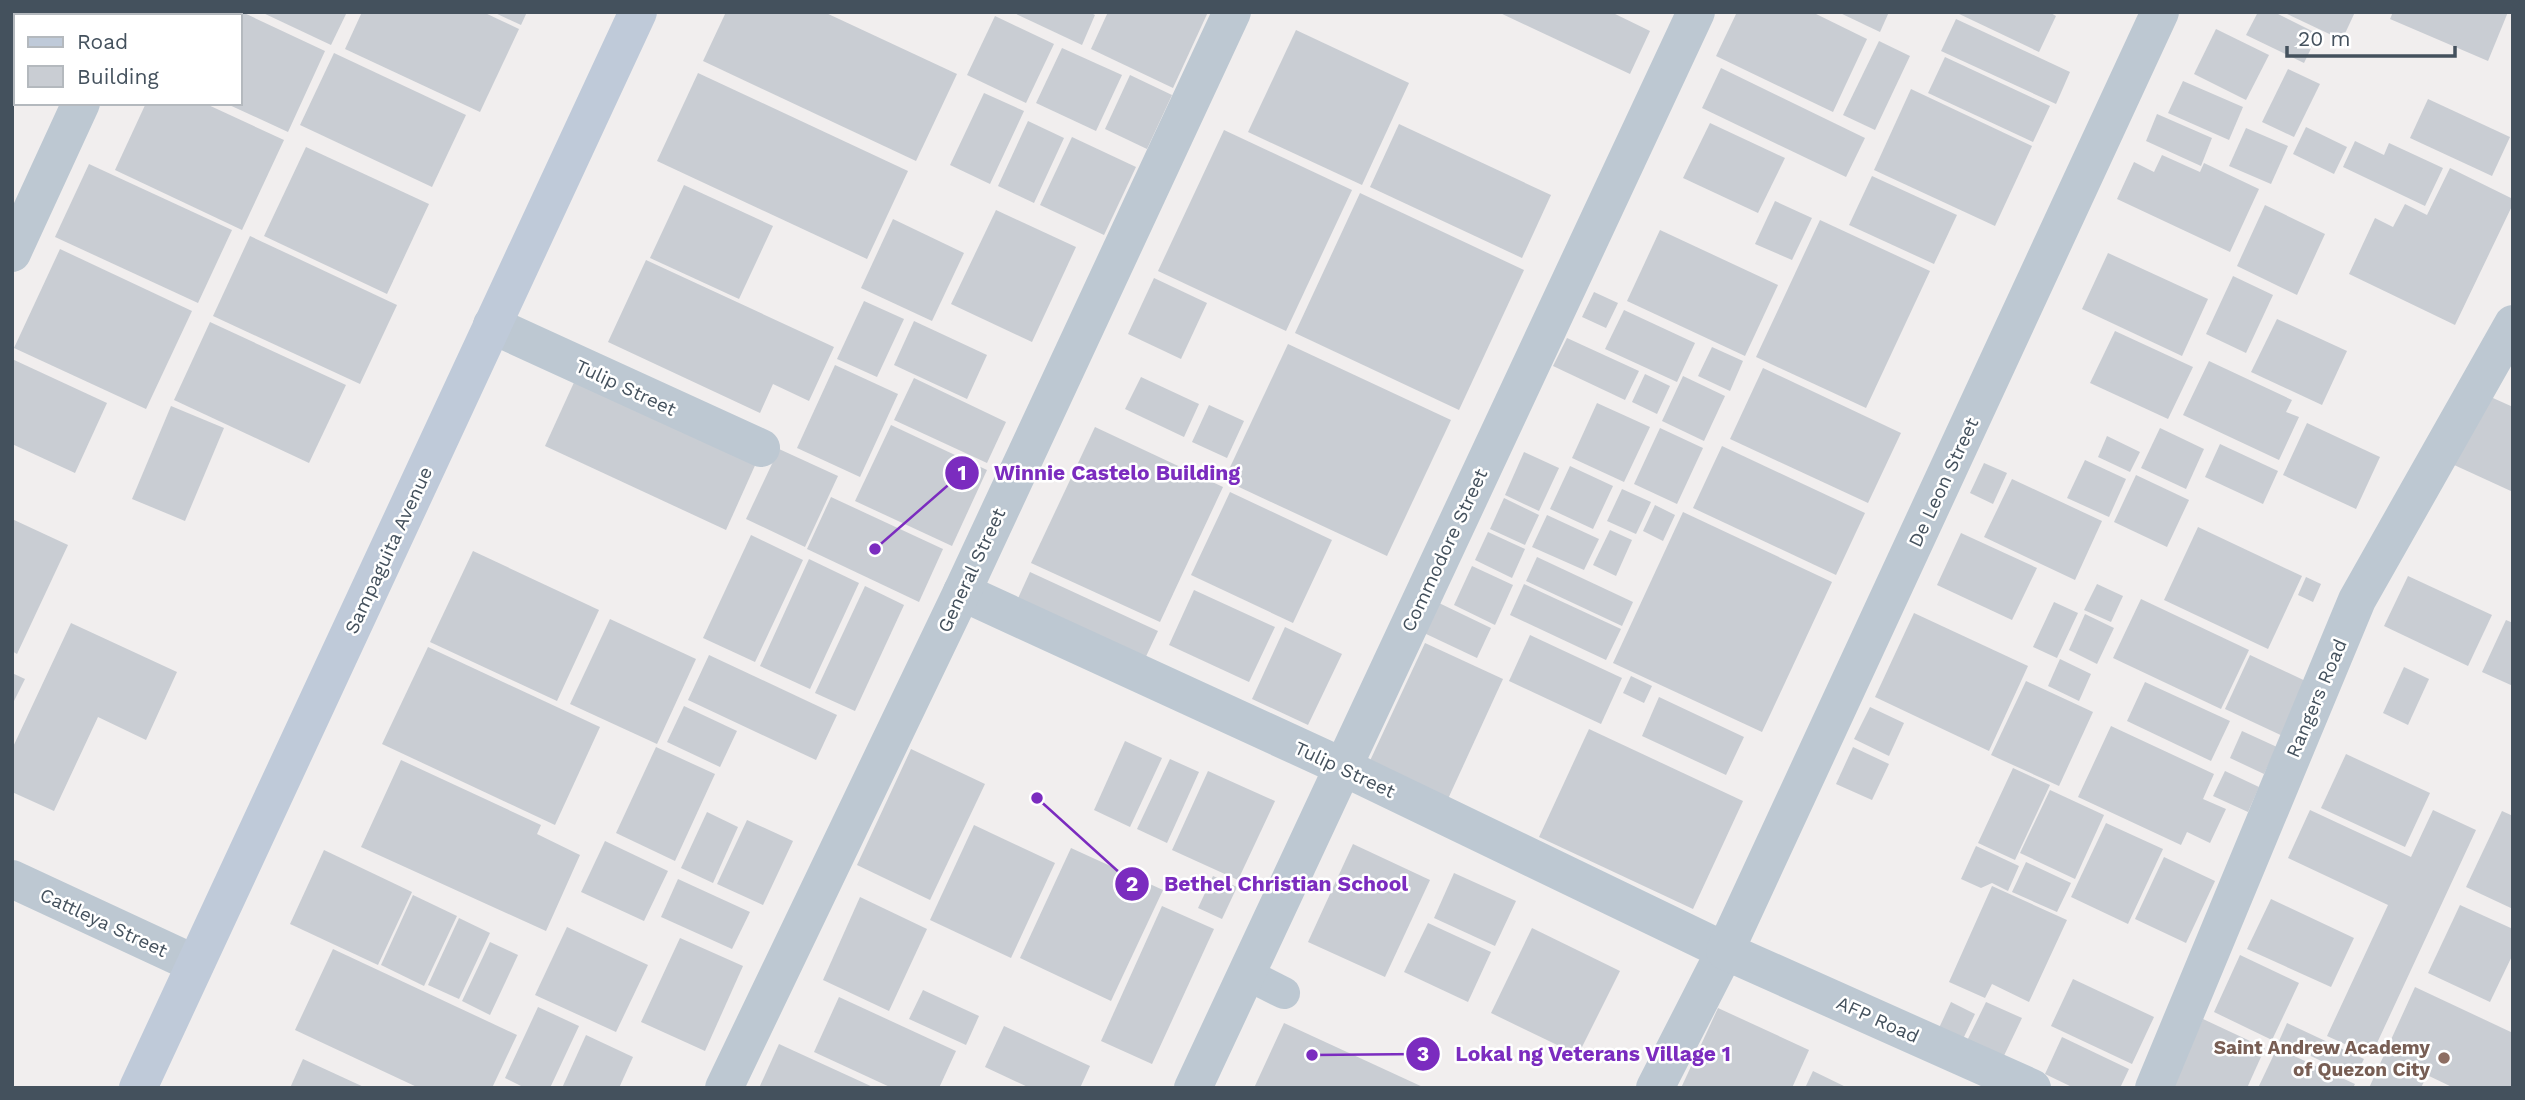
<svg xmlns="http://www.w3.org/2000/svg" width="2525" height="1100" font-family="'Work Sans',sans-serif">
<rect width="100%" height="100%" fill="#f1eeee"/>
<!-- building -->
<g fill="#c9cdd3">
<polygon points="180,12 242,12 325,51 288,132 225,103 240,103 240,16 179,16"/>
<polygon points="261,12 347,12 331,45"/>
<polygon points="362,12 483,12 519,29 480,112 345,49"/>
<polygon points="493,12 527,12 521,25"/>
<polygon points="726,12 824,12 957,74 916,161 703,61"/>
<polygon points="1012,12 1089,12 1095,15 1082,45"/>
<polygon points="1108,12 1208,12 1173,88 1091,49"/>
<polygon points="1498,12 1611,12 1650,31 1630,74"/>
<polygon points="1737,12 1812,12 1867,39 1833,112 1716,56"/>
<polygon points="1838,12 1889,12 1880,32"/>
<polygon points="1955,12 2049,12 2056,16 2039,52"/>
<polygon points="2258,12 2274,12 2318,34 2304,63 2246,35"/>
<polygon points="2283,12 2355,12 2342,40"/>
<polygon points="2393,12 2508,12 2488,61 2390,19"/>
<polygon points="995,16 1054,44 1026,103 967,75"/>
<polygon points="1956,19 2070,72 2056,104 1941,51"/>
<polygon points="2216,29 2269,55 2246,100 2194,74"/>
<polygon points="1296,30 1409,83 1362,185 1248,132"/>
<polygon points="1879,41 1910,56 1875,130 1843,115"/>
<polygon points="1062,48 1122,75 1096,131 1036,103"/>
<polygon points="334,53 466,115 432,187 300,125"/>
<polygon points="1945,57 2050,106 2033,142 1928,93"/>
<polygon points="1721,68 1865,138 1846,177 1702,108"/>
<polygon points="2288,69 2320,84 2294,137 2262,122"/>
<polygon points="698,73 908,171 867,259 657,161"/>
<polygon points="1130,75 1172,95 1147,149 1105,129"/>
<polygon points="2183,81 2243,107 2229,140 2168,113"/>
<polygon points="1911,89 2032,146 1995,226 1874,170"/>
<polygon points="984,93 1024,111 990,184 950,165"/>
<polygon points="2428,99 2510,137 2492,176 2410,138"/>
<polygon points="146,103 204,103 284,140 242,230 115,170"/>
<polygon points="2157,114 2212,138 2201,166 2146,141"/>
<polygon points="1028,121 1064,138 1034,203 998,186"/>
<polygon points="1710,123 1785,158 1758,213 1683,178"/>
<polygon points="1399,124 1551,195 1522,258 1370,187"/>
<polygon points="2306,127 2347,147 2334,174 2293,154"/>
<polygon points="2246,128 2288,146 2271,184 2229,166"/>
<polygon points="1224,130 1352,190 1286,331 1158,271"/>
<polygon points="1072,137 1136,167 1104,235 1040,205"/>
<polygon points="2355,141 2384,155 2389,143 2443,168 2425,206 2343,167"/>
<polygon points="306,147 429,204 387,294 264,236"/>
<polygon points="2162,155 2200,172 2204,163 2259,189 2230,252 2117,199 2134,162 2154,172"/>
<polygon points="89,164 232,230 198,303 55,237"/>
<polygon points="2450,168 2513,199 2513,204 2455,325 2349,274 2375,218 2393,227 2405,204 2427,215"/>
<polygon points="1872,176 1957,215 1934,264 1849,225"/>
<polygon points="684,185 773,226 739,299 650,258"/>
<polygon points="1360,193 1524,270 1459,410 1295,333"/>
<polygon points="1775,201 1812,218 1792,260 1755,244"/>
<polygon points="2265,205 2325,234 2297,295 2237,266"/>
<polygon points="996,210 1076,247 1032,342 951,304"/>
<polygon points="893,219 964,253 932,321 861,288"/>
<polygon points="1820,220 1930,271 1866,408 1756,357"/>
<polygon points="1660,230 1778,285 1745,356 1627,301"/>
<polygon points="250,236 397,305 360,384 213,316"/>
<polygon points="60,249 192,311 146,409 14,348"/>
<polygon points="2108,253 2208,299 2182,356 2082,309"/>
<polygon points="646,260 834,347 809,401 773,384 760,413 608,342"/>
<polygon points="2233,276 2273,295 2246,353 2206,334"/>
<polygon points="1154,278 1207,303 1181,359 1128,334"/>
<polygon points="1594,292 1618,303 1606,328 1582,317"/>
<polygon points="864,301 904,319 877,377 837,359"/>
<polygon points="1624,310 1695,343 1677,382 1605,349"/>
<polygon points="2277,319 2347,351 2322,405 2251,372"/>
<polygon points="914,321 987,355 967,399 894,365"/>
<polygon points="210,322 346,385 309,463 174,400"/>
<polygon points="2115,331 2193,367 2168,419 2090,383"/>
<polygon points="1567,338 1639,371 1625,400 1553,366"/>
<polygon points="1288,344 1451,420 1387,556 1224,480"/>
<polygon points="1712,347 1743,361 1730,391 1698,376"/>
<polygon points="12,359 107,403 75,473 12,444"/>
<polygon points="2209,361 2292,400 2286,412 2299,417 2279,460 2183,415"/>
<polygon points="835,365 898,394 860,477 797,448"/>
<polygon points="1763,368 1901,433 1868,503 1730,439"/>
<polygon points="1645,374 1670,386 1657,414 1632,402"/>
<polygon points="1683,376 1725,396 1704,441 1662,421"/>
<polygon points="1141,377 1199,404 1184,437 1125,409"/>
<polygon points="576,378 757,461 726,530 545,446"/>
<polygon points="914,378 1006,422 987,463 894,420"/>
<polygon points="2484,394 2513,407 2513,492 2452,464"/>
<polygon points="1597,403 1650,427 1624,482 1572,458"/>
<polygon points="1209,405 1244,421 1227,458 1192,442"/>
<polygon points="171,406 224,428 185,521 132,499"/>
<polygon points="2307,423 2380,457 2356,509 2283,475"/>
<polygon points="891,425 987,470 952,546 855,501"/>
<polygon points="1095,427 1223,487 1160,622 1031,563"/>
<polygon points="1660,428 1703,448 1677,504 1634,484"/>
<polygon points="2160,428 2204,449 2186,489 2141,468"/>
<polygon points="2107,436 2140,452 2130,472 2098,457"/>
<polygon points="2220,444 2278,471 2263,504 2205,477"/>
<polygon points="1722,446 1865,513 1836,575 1693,508"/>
<polygon points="779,449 838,476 805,547 746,519"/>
<polygon points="1524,452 1559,468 1539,511 1505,495"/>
<polygon points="2085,460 2126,479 2109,517 2067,498"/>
<polygon points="1984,463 2007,473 1993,504 1970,493"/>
<polygon points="1570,466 1613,486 1593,529 1550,509"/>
<polygon points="2136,475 2189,500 2167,547 2114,522"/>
<polygon points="2012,479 2102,521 2075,580 1984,537"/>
<polygon points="1622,489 1651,502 1636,534 1607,521"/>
<polygon points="1230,492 1332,540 1293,623 1191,575"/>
<polygon points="831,497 943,549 919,602 807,549"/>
<polygon points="1504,498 1539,515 1525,545 1490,529"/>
<polygon points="1655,505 1675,515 1663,541 1643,531"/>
<polygon points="1683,512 1832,582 1762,732 1613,663"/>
<polygon points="1547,515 1599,539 1584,570 1532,547"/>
<polygon points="12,519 68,545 17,654 12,651"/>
<polygon points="2198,527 2302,576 2268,649 2164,600"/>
<polygon points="1610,530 1632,540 1616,576 1593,565"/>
<polygon points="1488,532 1525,549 1512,578 1475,560"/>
<polygon points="1961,533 2037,568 2012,620 1937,585"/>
<polygon points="751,535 803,560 755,662 703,638"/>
<polygon points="473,551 599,610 557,701 430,642"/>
<polygon points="1537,557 1633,602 1622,626 1526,581"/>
<polygon points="809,559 859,583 810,689 760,666"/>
<polygon points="1472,566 1513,585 1495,625 1454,605"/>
<polygon points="1030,572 1158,631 1141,667 1014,607"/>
<polygon points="2408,576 2492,615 2468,666 2384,626"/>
<polygon points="2306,577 2321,584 2313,602 2298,595"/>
<polygon points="1524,584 1621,629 1606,660 1510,615"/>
<polygon points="2097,584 2123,596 2111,622 2084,610"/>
<polygon points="865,586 904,605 855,711 815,693"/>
<polygon points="1194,590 1275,627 1249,682 1169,645"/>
<polygon points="2141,599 2249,650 2221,709 2113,658"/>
<polygon points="2054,602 2078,613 2057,658 2033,647"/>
<polygon points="1439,603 1491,628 1477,658 1424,633"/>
<polygon points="1914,613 2028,666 1989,751 1875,697"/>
<polygon points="2085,614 2114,628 2097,664 2069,650"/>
<polygon points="610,619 696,659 657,744 570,704"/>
<polygon points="2506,620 2513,623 2513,686 2482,672"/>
<polygon points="71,623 177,672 146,740 98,717 54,811 12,792 12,749"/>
<polygon points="1285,627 1342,654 1308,725 1252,699"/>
<polygon points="1530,635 1622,678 1601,724 1509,681"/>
<polygon points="1425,643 1503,679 1447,801 1368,765"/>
<polygon points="428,647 600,727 555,825 382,744"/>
<polygon points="709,655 837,715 816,760 688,700"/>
<polygon points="2250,655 2312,684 2287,738 2225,709"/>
<polygon points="2060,659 2091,674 2079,701 2048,686"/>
<polygon points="2404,667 2429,679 2408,725 2383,713"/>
<polygon points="12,673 25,679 12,705"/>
<polygon points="1631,676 1652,686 1644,703 1623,693"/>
<polygon points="2026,681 2093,712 2059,786 1991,755"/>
<polygon points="2145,682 2230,721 2211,761 2127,721"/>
<polygon points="1659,697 1744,737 1726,775 1642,736"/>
<polygon points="684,706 737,731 720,767 667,742"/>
<polygon points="1870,707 1904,723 1889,756 1854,739"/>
<polygon points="2111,726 2214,774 2203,799 2226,809 2210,843 2187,832 2181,845 2078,797"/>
<polygon points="1589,729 1743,801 1693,909 1539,837"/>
<polygon points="2242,731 2277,747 2264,774 2230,758"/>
<polygon points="1125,741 1162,758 1130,827 1094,810"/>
<polygon points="656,747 715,774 675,861 616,833"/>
<polygon points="1853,747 1889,764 1872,800 1836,784"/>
<polygon points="911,749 985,784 930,900 857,865"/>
<polygon points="2346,754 2430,793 2405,847 2321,808"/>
<polygon points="1170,759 1199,772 1167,843 1137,829"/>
<polygon points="401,760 541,825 537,834 580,855 546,931 361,847"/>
<polygon points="2013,768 2050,785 2015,860 1978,843"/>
<polygon points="1208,771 1275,801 1238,880 1172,850"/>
<polygon points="2225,771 2259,787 2248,812 2213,796"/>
<polygon points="2050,790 2104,815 2075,879 2020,853"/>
<polygon points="2310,810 2411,857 2433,810 2476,830 2371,1056 2327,1036 2388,905 2288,858"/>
<polygon points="2502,811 2513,816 2513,909 2466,887"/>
<polygon points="707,812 738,827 713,883 681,868"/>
<polygon points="747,820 793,841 763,905 717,884"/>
<polygon points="2106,823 2163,849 2128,924 2071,897"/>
<polygon points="974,825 1055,863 1011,958 930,920"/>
<polygon points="605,841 668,871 644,921 581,892"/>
<polygon points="1353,844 1430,880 1385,977 1308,942"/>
<polygon points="1976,846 2019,866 2008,891 1992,883 1981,888 1961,879"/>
<polygon points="1071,848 1163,890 1111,1001 1020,958"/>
<polygon points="324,850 412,892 378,965 290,924"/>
<polygon points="2164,857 2215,881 2186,943 2135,919"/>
<polygon points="2026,862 2071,883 2057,912 2012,892"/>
<polygon points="1454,873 1516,901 1495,946 1434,918"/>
<polygon points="1213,876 1237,887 1222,919 1198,908"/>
<polygon points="678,879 750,912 732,949 661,917"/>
<polygon points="1992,886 2067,920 2029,1002 1992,984 1985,998 1949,982"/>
<polygon points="413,895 457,916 424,986 381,965"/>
<polygon points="860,897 927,929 889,1011 823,980"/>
<polygon points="2271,899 2354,938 2331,987 2247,949"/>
<polygon points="2460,905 2513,929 2513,954 2490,1002 2428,973"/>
<polygon points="1162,906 1214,929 1152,1064 1101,1041"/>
<polygon points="459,918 490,933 459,999 428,985"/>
<polygon points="1428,923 1491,952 1468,1002 1404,972"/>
<polygon points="567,927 648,965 616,1032 535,995"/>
<polygon points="1532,928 1620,971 1578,1055 1491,1013"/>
<polygon points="680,938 743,966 705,1051 641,1022"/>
<polygon points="490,942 518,955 490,1015 462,1001"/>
<polygon points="333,949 517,1035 492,1088 419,1088 295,1030"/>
<polygon points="2240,955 2299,983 2272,1040 2214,1012"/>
<polygon points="2073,979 2154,1017 2132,1064 2051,1026"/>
<polygon points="2415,987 2513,1033 2513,1088 2454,1088 2427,1075 2421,1088 2369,1088"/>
<polygon points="923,990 979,1016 966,1045 909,1019"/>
<polygon points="839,997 956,1051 939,1088 892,1088 814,1052"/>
<polygon points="1951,1002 1975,1014 1963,1039 1939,1028"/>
<polygon points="1986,1002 2022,1018 2000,1064 1964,1047"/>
<polygon points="538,1007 579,1026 550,1088 525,1088 505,1078"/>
<polygon points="1718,1008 1809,1050 1792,1088 1681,1088"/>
<polygon points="2203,1019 2265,1048 2247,1088 2179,1088 2173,1085"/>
<polygon points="1284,1023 1425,1088 1254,1088"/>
<polygon points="2287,1023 2364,1059 2355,1077 2279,1041"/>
<polygon points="1004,1026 1090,1066 1080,1088 1030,1088 985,1067"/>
<polygon points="586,1035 633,1057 619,1088 562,1088"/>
<polygon points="2062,1037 2129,1069 2120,1088 2074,1088 2045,1074"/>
<polygon points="779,1044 875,1088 759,1088"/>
<polygon points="2277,1048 2355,1084 2353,1088 2258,1088"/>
<polygon points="303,1059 366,1088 290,1088"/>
<polygon points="1813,1071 1848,1088 1805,1088"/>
</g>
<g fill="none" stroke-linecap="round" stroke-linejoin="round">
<!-- service -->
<polyline stroke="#bdc8d2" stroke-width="32" points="1246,974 1284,993"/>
<!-- minor -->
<g stroke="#bdc8d2" stroke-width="38">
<polyline points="120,16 122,12"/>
<polyline points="12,253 81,103"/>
<polyline points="492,325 761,448"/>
<polyline points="962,592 1343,767 1725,951 1655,1088"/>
<polyline points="12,879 195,964"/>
<polyline points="724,1088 962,592 1232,12"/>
<polyline points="1193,1088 1696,12"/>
<polyline points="2154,1088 2357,600 2513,324"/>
</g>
<!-- tertiary -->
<polyline stroke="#bdc8d2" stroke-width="38" points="2032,1088 1725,951 2160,12"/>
<!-- secondary -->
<polyline stroke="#bfcad9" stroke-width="38" points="138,1088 638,12"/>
</g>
<!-- markers -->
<circle fill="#8d6e63" stroke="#fff" stroke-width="2.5" cx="2444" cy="1058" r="7"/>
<g text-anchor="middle" stroke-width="5" stroke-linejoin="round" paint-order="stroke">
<!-- street labels -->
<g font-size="19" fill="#44515d" stroke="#fff">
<text transform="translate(626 387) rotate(25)" y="7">Tulip Street</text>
<text transform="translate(1943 482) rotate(-65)" y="7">De Leon Street</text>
<text transform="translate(388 550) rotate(-65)" y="7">Sampaguita Avenue</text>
<text transform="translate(1444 550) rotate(-65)" y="7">Commodore Street</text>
<text transform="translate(971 570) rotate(-65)" y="7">General Street</text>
<text transform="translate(2316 698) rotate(-67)" y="7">Rangers Road</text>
<text transform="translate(1345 769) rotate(25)" y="7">Tulip Street</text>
<text transform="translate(104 922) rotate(25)" y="7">Cattleya Street</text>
<text transform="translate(1878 1019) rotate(24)" y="7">AFP Road</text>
</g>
<!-- education labels -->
<g font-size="19" font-weight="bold" fill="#785e54" stroke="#fff" text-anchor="end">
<text x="2430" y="1054">Saint Andrew Academy<tspan x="2430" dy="22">of Quezon City</tspan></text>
</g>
</g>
<!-- callouts -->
<path fill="none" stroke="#7b2cbf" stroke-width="2.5" d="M875 549L962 473M1037 798L1132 884M1312 1055L1423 1054"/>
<g fill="#7b2cbf" stroke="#fff" stroke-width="2.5">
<circle cx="875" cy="549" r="7"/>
<circle cx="1037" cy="798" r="7"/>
<circle cx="1312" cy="1055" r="7"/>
<circle cx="962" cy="473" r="18"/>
<circle cx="1132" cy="884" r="18"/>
<circle cx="1423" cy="1054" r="18"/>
</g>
<g font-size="21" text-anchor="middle" font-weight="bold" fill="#fff">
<text x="962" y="480">1</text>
<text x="1132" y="891">2</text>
<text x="1423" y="1061">3</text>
</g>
<g font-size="21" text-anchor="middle" font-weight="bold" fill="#7b2cbf" stroke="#fff" stroke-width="5" stroke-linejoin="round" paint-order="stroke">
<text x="1117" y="480">Winnie Castelo Building</text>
<text x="1286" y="891">Bethel Christian School</text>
<text x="1593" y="1061">Lokal ng Veterans Village 1</text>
</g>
<!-- border -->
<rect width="2525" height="1100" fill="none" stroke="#44515d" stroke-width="28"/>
<!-- legend -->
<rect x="14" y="14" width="228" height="91" fill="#ffffff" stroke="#b4b9be" stroke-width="2"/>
<rect x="28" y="37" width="35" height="10" fill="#bfcad9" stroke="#b4b9be" stroke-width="2"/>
<text x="77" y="49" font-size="21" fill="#44515d">Road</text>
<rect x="28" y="66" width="35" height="21" fill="#c9cdd3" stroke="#b4b9be" stroke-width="2"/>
<text x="77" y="84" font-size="21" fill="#44515d">Building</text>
<!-- scale -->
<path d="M2287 46v10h168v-10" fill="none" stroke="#44515d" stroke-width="3.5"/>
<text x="2298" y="46" font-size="21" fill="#44515d" stroke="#ffffff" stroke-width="5" paint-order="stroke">20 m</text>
</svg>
